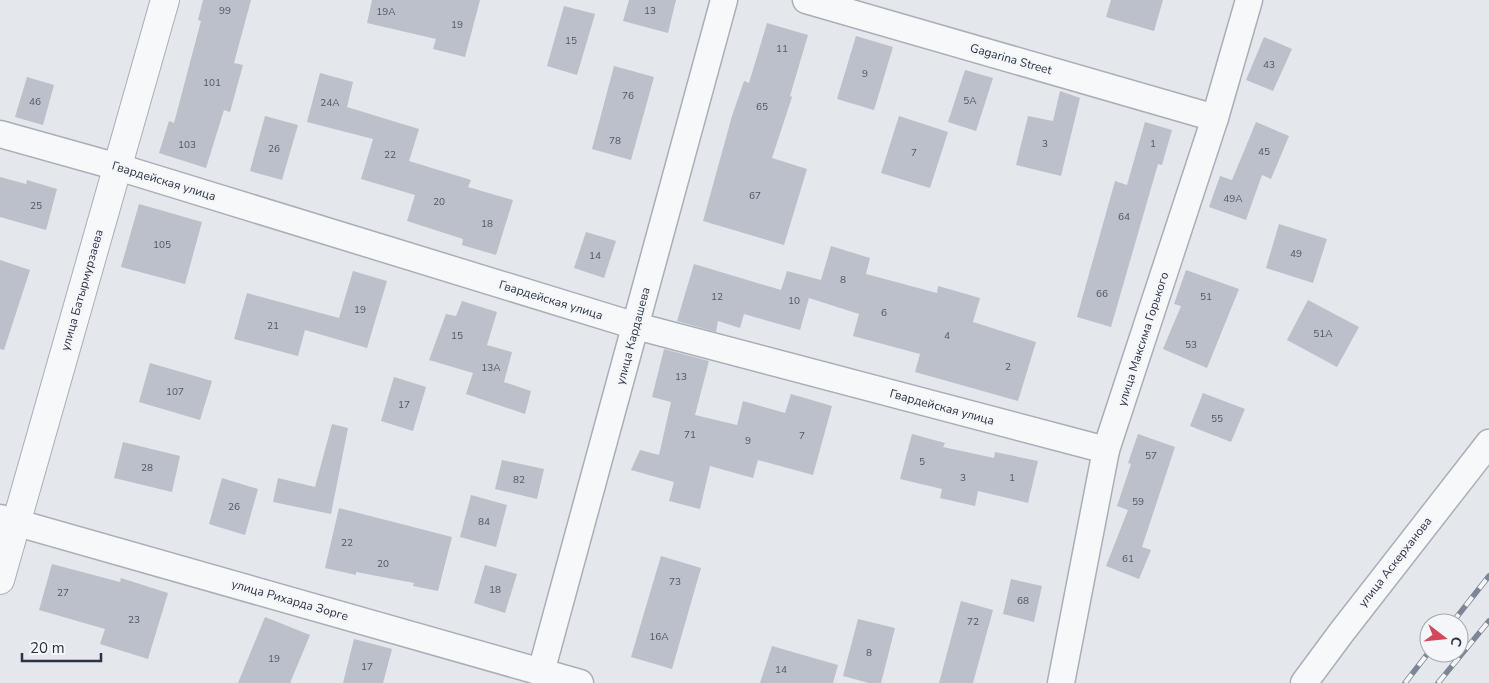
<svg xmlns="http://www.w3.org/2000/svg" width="1489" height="683" font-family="'Nunito Sans',sans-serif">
<rect width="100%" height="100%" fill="#e4e7ec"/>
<!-- building -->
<g fill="#bbc0ca">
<polygon points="203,0 251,0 234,63 243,65 230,112 224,110 206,168 159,153 169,121 174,123 201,21 198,20"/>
<polygon points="372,0 480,0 465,57 433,49 436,39 367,23"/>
<polygon points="629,0 676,0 668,33 623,21"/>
<polygon points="1111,0 1163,0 1154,31 1106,17"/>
<polygon points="564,6 595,14 577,75 547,66"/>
<polygon points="767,23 808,35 790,96 792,97 772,158 807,169 784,245 703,221 732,116 744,81 749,83"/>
<polygon points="856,36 893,47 874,110 837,99"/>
<polygon points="1264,37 1292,49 1273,91 1246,80"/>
<polygon points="614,66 654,77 631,160 592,149"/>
<polygon points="965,70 993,78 976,131 948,122"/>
<polygon points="320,73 353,82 347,107 419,129 409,161 471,180 468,187 513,200 496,255 462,245 463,239 407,221 415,195 361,179 373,139 307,122"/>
<polygon points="27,77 54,85 43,125 15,117"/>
<polygon points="1060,91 1080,98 1061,176 1016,165 1028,116 1053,121"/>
<polygon points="265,116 298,125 282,180 250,171"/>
<polygon points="899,116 948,132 930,188 881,173"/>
<polygon points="1145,122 1172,130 1162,165 1158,164 1111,327 1077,317 1115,181 1127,185"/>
<polygon points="1256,122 1289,136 1271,179 1262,175 1246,220 1209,207 1220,176 1232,180"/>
<polygon points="0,177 26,184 27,180 57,189 46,230 0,217"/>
<polygon points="139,204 202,222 185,284 121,267"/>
<polygon points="1279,224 1327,239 1313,283 1266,268"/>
<polygon points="586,232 616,241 604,278 574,268"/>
<polygon points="831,246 870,258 866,274 937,293 938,286 980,298 973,322 1036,342 1018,401 915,372 920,354 853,336 859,314 809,298 800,330 744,314 740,328 718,321 716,332 677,321 694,264 781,290 787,271 821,280"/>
<polygon points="0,260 30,270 4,350 0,349"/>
<polygon points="1186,270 1239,289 1207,368 1163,349 1181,306 1174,304"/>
<polygon points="353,271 387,281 367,348 305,330 298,356 234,339 247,293 339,318"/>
<polygon points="1308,300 1359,327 1337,367 1287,340"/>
<polygon points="462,301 497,312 487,345 512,352 504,382 531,391 525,414 466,394 473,373 429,360 446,314 456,316"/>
<polygon points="664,349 709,361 695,415 737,425 743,401 785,413 791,394 832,406 813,475 758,460 753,478 710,466 700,509 669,501 674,482 631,470 640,450 659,455 671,402 652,397"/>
<polygon points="150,363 212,381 200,420 139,402"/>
<polygon points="394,377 426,387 413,431 381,421"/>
<polygon points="1203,393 1245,409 1231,442 1190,426"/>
<polygon points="332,424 348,428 331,514 273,502 278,478 315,487"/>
<polygon points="912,434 945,443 943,447 994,458 995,452 1038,461 1028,503 978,491 975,506 940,498 942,489 900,479"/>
<polygon points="1138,434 1175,447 1142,547 1151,550 1139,579 1106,566 1128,510 1117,506 1131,464 1128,463"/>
<polygon points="123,442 180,456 172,492 114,478"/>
<polygon points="502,460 544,469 537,499 495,489"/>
<polygon points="222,478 258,489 245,535 209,524"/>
<polygon points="471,495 507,505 496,547 460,537"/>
<polygon points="339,508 452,537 438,591 413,586 414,583 356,572 356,575 325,568"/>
<polygon points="661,556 701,568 672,669 631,657"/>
<polygon points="52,564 120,582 121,578 168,593 148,659 100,644 105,629 39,610"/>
<polygon points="485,565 517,574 505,613 474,603"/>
<polygon points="1011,579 1042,586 1034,622 1003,614"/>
<polygon points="961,601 993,610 973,683 939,683"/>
<polygon points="265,617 310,635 290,683 238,683"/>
<polygon points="858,619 895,628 881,683 869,683 843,676"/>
<polygon points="354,639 392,649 383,683 343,683"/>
<polygon points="772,646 838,665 833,683 760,683"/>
</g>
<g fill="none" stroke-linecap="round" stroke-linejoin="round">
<!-- minor casing -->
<g stroke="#a9aeb7" stroke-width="29">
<g id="minor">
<polyline points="806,0 1215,118"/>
<polyline points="0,134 118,167 636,326 1106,450"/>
<polyline points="0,518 580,683"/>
<polyline points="541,672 724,0"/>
<polyline points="1061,683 1106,450 1215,118 1249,0"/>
<polyline points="1304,683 1341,633 1489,443"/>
</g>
</g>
<!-- tertiary casing -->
<g stroke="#a9aeb7" stroke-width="30">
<polyline id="tertiary" points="0,580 165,0"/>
</g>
<!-- minor -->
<use href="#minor" stroke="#f7f8fa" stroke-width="26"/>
<!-- tertiary -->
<use href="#tertiary" stroke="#f7f8fa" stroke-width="28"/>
<!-- rail casing -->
<g stroke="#7d8696" stroke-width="5.5">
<g id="rail">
<polyline points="1452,623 1489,576"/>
<polyline points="1405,683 1429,652"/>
<polyline points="1438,683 1489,621"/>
</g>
</g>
<!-- rail -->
<use href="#rail" stroke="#f4f6f9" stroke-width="4" stroke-dasharray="11" stroke-linecap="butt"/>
</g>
<g text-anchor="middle" stroke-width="4.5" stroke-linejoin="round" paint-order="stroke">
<!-- number labels -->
<g font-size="10" fill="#4f5766">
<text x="225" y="14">99</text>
<text x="650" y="14">13</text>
<text x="386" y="15">19А</text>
<text x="457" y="28">19</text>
<text x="571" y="44">15</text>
<text x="782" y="52">11</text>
<text x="1269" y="68">43</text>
<text x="865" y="77">9</text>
<text x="212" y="86">101</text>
<text x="628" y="99">76</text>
<text x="970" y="104">5А</text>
<text x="35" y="105">46</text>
<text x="330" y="106">24А</text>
<text x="762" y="110">65</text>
<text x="615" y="144">78</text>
<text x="1045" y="147">3</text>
<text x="1153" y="147">1</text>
<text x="187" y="148">103</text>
<text x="274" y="152">26</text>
<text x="1264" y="155">45</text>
<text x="914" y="156">7</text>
<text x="390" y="158">22</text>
<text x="755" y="199">67</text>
<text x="1233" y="202">49А</text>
<text x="439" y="205">20</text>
<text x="36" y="209">25</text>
<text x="1124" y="220">64</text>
<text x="487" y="227">18</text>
<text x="162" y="248">105</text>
<text x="1296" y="257">49</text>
<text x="595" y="259">14</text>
<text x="843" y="283">8</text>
<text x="1102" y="297">66</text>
<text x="717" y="300">12</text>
<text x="1206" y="300">51</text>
<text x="794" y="304">10</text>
<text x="360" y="313">19</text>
<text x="884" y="316">6</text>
<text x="273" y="329">21</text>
<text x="1323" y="337">51А</text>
<text x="457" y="339">15</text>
<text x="947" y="339">4</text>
<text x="1191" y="348">53</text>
<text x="1008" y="370">2</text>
<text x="491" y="371">13А</text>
<text x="681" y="380">13</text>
<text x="175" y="395">107</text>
<text x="404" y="408">17</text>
<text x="1217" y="422">55</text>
<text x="690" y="438">71</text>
<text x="802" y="439">7</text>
<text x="748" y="444">9</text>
<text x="1151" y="459">57</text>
<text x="922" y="465">5</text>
<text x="147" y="471">28</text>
<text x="963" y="481">3</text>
<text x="1012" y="481">1</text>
<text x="519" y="483">82</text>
<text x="1138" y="505">59</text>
<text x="234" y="510">26</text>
<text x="484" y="525">84</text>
<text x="347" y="546">22</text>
<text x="1128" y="562">61</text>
<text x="383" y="567">20</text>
<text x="675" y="585">73</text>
<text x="495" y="593">18</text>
<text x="63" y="596">27</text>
<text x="1023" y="604">68</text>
<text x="134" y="623">23</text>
<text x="973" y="625">72</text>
<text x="659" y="640">16А</text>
<text x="869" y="656">8</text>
<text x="274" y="662">19</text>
<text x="367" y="670">17</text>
<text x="781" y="673">14</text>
</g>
<!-- street labels -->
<g font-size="12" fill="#2b3445" stroke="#f4f6f9">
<text transform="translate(1011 59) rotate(16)" y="4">Gagarina Street</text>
<text transform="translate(164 181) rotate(17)" y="4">Гвардейская улица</text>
<text transform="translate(82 290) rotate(-74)" y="4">улица Батырмурзаева</text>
<text transform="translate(551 300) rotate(17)" y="4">Гвардейская улица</text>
<text transform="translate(633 336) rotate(-75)" y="4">улица Кардашева</text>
<text transform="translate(1143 339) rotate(-72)" y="4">улица Максима Горького</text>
<text transform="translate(942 407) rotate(15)" y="4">Гвардейская улица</text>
<text transform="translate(1395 562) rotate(-52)" y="4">улица Аскерханова</text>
<text transform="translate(290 600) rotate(16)" y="4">улица Рихарда Зорге</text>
</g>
</g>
<!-- north arrow -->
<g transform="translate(1444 638) rotate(106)"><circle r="24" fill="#f4f6f9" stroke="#a4a8b1"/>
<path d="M0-4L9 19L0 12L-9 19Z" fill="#d1495b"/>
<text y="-8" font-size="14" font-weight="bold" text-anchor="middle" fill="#2b3445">С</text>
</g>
<!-- scale -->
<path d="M22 653v8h79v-8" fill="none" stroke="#2b3445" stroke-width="2.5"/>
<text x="30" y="653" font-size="15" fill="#2b3445" stroke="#f4f6f9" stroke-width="4" paint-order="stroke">20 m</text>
</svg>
